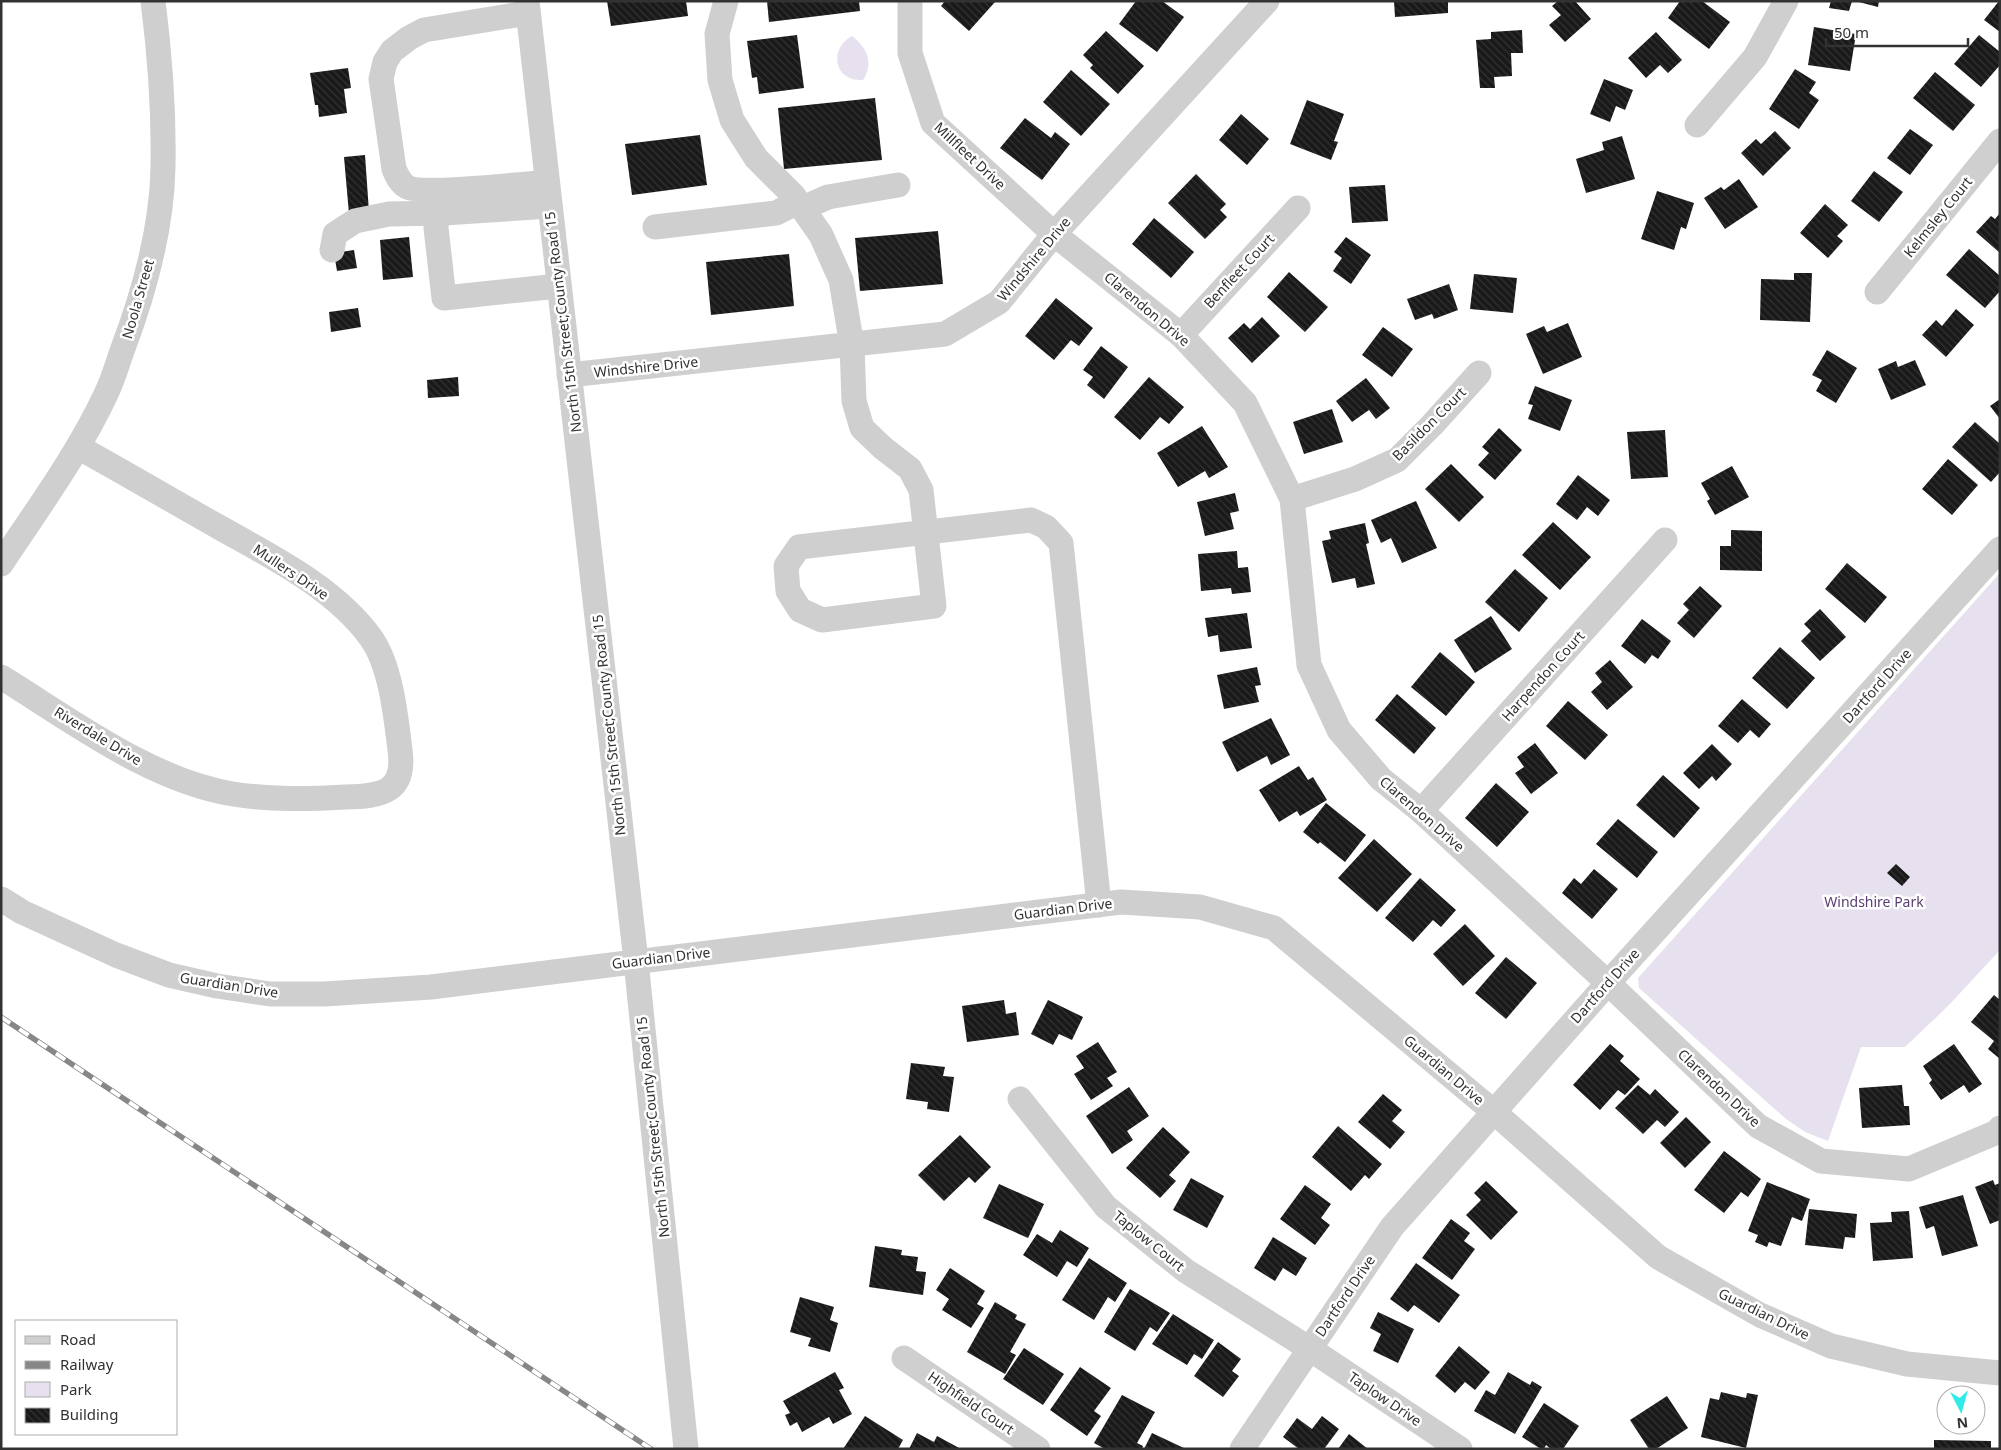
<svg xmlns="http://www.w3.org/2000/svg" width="2001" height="1450" font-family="'Noto Sans',sans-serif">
<defs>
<pattern id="building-back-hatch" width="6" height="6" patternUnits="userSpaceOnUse" patternTransform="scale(1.25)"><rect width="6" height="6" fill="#191919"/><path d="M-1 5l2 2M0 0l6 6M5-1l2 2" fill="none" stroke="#323232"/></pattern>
</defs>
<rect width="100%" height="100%" fill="#fff"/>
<!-- park -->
<g fill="#e7e0ee">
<path d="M852,36C867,48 874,62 863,80C834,82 828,49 852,36Z"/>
<polygon points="2000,573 2000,950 1948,1006 1905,1047 1861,1047 1828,1141 1805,1132 1786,1119 1639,988 1638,978"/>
</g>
<!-- building -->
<g fill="url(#building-back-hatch)">
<polygon points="607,1 686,1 688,16 611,26"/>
<polygon points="767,1 859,1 860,11 769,22"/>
<polygon points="945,1 994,1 995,2 969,31 941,6"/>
<polygon points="1136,1 1162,1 1184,17 1157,52 1119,24"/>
<polygon points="1394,1 1448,1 1448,13 1395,17"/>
<polygon points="1558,1 1575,1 1591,19 1565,42 1549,25 1561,15 1552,6"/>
<polygon points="1680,1 1702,1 1730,22 1709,49 1668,18"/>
<polygon points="1831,1 1852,1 1849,11 1829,8"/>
<polygon points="1855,1 1879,1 1878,7"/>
<polygon points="1999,1 2000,1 2000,32 1984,20"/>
<polygon points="1814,27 1856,34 1850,71 1808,65"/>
<polygon points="1522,30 1523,53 1511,53 1512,76 1494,77 1495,88 1480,88 1476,40 1491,39 1491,32"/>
<polygon points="1106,31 1144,66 1118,94 1090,68 1093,65 1083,55"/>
<polygon points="1656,32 1682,60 1668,73 1660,65 1646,78 1628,58"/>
<polygon points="797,35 804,88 759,94 757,77 752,78 747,41"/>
<polygon points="1979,35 2000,52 2000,65 1981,87 1954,64"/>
<polygon points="348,68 351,88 344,89 347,113 319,117 318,105 315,105 310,73"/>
<polygon points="1795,69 1816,82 1809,93 1819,100 1799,129 1769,109"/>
<polygon points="1071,70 1110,104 1081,136 1043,102"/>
<polygon points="1935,72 1975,105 1953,131 1913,98"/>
<polygon points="1604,79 1633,90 1625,110 1616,106 1610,122 1590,114"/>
<polygon points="875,98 882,160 784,169 778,108"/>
<polygon points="1307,100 1344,114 1334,141 1338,142 1331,160 1290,144"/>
<polygon points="1241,114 1269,139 1247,165 1219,140"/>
<polygon points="1025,118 1051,138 1055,132 1070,144 1042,180 1000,148"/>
<polygon points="1910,129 1933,145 1910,175 1887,158"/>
<polygon points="1775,131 1791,148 1763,176 1741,153 1756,139 1761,144"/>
<polygon points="700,135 707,185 632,195 625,144"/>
<polygon points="1622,136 1635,179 1586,193 1576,159 1604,150 1602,142"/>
<polygon points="365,155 369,212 349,214 344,157"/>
<polygon points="1874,171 1903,192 1879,222 1851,201"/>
<polygon points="1196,174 1226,204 1220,210 1227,217 1205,239 1168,203"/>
<polygon points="1739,179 1758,207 1725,229 1704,198 1721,187 1724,190"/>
<polygon points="1385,185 1388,221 1352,223 1349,187"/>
<polygon points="1657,191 1694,203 1686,229 1681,227 1674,250 1641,239"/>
<polygon points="1825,204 1848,225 1837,236 1843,241 1828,258 1800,233"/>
<polygon points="2000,213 2000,253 1976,232 1991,216 1995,219"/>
<polygon points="1154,218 1194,252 1171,278 1132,244"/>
<polygon points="938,231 943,284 860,291 855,238"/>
<polygon points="409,237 413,277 383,280 380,240"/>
<polygon points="1346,237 1371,255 1351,284 1333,271 1342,258 1334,252"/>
<polygon points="1969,249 2000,276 2000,291 1985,308 1946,275"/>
<polygon points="354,250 357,268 337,271 334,253"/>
<polygon points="789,254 794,306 711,315 706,262"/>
<polygon points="1289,272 1328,307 1305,332 1267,297"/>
<polygon points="1794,273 1812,273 1810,322 1760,320 1761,279 1794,280"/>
<polygon points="1474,274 1517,278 1513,313 1470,309"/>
<polygon points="1449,284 1458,310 1434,319 1432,314 1415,320 1407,299"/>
<polygon points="1056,298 1093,328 1079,346 1071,340 1054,360 1025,336"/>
<polygon points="358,308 361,327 331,332 329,312"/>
<polygon points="1956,309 1974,325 1946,357 1922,335 1936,320 1942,326"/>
<polygon points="1262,317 1280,336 1252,363 1228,338 1244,323 1250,329"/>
<polygon points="1568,323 1582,357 1543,374 1526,334 1544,326 1547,332"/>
<polygon points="1383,327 1413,349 1392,377 1362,355"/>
<polygon points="1101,346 1128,367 1104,399 1087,385 1093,377 1083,370"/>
<polygon points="1827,350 1857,368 1836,403 1816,391 1822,380 1812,375"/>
<polygon points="1915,360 1926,385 1891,400 1878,369 1896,361 1898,367"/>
<polygon points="458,377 459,396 428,398 427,380"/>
<polygon points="1149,377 1184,407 1169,424 1160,417 1140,440 1114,417"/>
<polygon points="1366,378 1390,408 1376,419 1369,410 1352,422 1336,401"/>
<polygon points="1535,386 1572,400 1560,431 1528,419 1533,405 1528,404"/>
<polygon points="2000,399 2000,419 1990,406"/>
<polygon points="1332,409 1343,442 1304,454 1293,422"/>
<polygon points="1975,422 2000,444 2000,472 1991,482 1952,447"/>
<polygon points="1202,426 1228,467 1209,478 1205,471 1178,487 1157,453"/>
<polygon points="1499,428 1522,450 1495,480 1478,465 1489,453 1482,447"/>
<polygon points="1665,430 1668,477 1631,479 1627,432"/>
<polygon points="1948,459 1978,485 1952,515 1922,489"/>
<polygon points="1451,464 1484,497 1459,522 1425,489"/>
<polygon points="1732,466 1749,497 1715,515 1707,501 1710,499 1701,483"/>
<polygon points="1578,475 1610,500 1598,516 1587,507 1577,520 1556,504"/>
<polygon points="1235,493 1239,511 1230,513 1234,529 1205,536 1197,502"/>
<polygon points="1416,501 1437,548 1402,563 1391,538 1381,543 1371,520"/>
<polygon points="1553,522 1591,557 1560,590 1522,555"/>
<polygon points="1365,523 1369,543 1366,544 1375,584 1357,588 1355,578 1332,583 1322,541 1331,539 1329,531"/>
<polygon points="1731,530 1762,531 1762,571 1720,570 1720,546 1731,546"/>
<polygon points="1237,551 1238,568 1248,567 1251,592 1232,594 1231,588 1201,591 1198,554"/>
<polygon points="1847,563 1887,597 1865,623 1825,589"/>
<polygon points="1515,569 1548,598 1519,632 1485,602"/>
<polygon points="1700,586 1722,606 1694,638 1677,623 1689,610 1683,604"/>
<polygon points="1820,609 1846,637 1820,661 1801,641 1811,631 1804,624"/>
<polygon points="1247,613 1252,648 1220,652 1218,635 1208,637 1205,618"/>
<polygon points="1491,616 1512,649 1475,673 1454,640"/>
<polygon points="1642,619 1671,641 1658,659 1652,655 1645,664 1621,646"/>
<polygon points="1780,647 1815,678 1787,709 1752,678"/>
<polygon points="1440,652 1475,682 1446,716 1411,687"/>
<polygon points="1610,660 1633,687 1607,710 1591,692 1602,682 1595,673"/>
<polygon points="1257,667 1261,685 1255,686 1259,702 1224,709 1217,675"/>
<polygon points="1397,694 1436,728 1414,754 1375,720"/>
<polygon points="1742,699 1771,724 1759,738 1750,730 1738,743 1718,726"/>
<polygon points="1568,701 1608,735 1585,760 1546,726"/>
<polygon points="1271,718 1290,755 1271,765 1267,756 1237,772 1222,742"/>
<polygon points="1535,743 1558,773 1531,794 1515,773 1524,767 1517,757"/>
<polygon points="1712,744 1732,764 1716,781 1712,776 1699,789 1683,773"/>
<polygon points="1299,766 1308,780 1313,777 1327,800 1300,816 1297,811 1279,822 1259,790"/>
<polygon points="1663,775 1700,808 1674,838 1636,805"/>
<polygon points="1496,783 1529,812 1497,847 1465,818"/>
<polygon points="1326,803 1366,835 1345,862 1320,842 1318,844 1303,832"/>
<polygon points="1618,819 1658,852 1637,878 1596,844"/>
<polygon points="1374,839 1412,874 1377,912 1338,878"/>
<polygon points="1896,864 1910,877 1902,886 1887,873"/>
<polygon points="1594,869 1618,889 1592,919 1562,893 1574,878 1581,884"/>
<polygon points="1420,878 1456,910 1441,927 1433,920 1413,942 1385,918"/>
<polygon points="1465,924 1495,956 1463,986 1433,954"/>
<polygon points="1506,957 1537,983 1506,1019 1475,993"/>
<polygon points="1994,995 2000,1000 2000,1059 1988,1049 1994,1041 1971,1022"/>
<polygon points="1004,1000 1006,1014 1016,1012 1019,1035 967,1042 962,1006"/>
<polygon points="1048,1000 1083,1017 1072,1040 1059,1034 1053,1045 1031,1034"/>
<polygon points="1098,1042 1117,1072 1107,1078 1113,1086 1091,1100 1074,1074 1084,1068 1076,1056"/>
<polygon points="1610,1044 1624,1056 1620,1061 1640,1079 1625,1095 1618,1090 1600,1110 1573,1085"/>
<polygon points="1954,1044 1982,1084 1969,1093 1964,1085 1941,1100 1929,1083 1932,1080 1923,1066"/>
<polygon points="911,1063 945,1067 943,1076 954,1077 949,1112 927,1109 928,1102 906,1099"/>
<polygon points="1638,1085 1650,1095 1655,1089 1679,1112 1665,1127 1657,1120 1643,1134 1615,1108"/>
<polygon points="1902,1085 1904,1106 1909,1106 1910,1125 1862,1128 1859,1088"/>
<polygon points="1129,1087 1149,1116 1127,1131 1133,1140 1112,1154 1086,1116"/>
<polygon points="1383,1094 1402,1110 1392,1121 1405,1132 1390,1149 1358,1122"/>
<polygon points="1686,1117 1711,1142 1685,1168 1660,1143"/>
<polygon points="1338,1126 1382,1164 1369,1179 1365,1175 1351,1191 1312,1157"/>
<polygon points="1163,1127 1190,1152 1169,1175 1176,1181 1160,1198 1126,1168"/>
<polygon points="960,1135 991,1167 975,1183 969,1177 944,1201 918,1175"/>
<polygon points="1724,1151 1761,1179 1748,1197 1741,1192 1724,1213 1694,1190"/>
<polygon points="1191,1178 1224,1196 1207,1228 1173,1210"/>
<polygon points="1993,1180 1995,1185 2000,1183 2000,1220 1990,1224 1975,1187"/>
<polygon points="1486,1181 1518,1212 1491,1240 1466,1215 1481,1200 1474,1193"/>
<polygon points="1767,1182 1810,1199 1802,1221 1792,1217 1781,1246 1769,1242 1767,1247 1755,1242 1758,1235 1748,1231"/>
<polygon points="999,1184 1044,1204 1028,1238 983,1218"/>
<polygon points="1305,1185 1331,1204 1321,1218 1330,1225 1315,1245 1280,1219"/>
<polygon points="1963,1195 1978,1246 1942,1256 1934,1226 1926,1229 1919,1207"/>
<polygon points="1809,1209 1857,1214 1855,1238 1845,1237 1843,1249 1805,1245"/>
<polygon points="1909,1211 1913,1258 1873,1261 1870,1223 1892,1222 1891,1212"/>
<polygon points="1451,1219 1470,1233 1464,1241 1475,1249 1452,1280 1422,1258"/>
<polygon points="1060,1230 1089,1248 1077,1267 1067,1261 1057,1277 1023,1255 1037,1234 1052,1243"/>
<polygon points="1273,1237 1307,1258 1296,1276 1283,1268 1275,1281 1254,1268"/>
<polygon points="875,1246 902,1250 901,1255 918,1257 916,1271 926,1272 923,1295 869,1287"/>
<polygon points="1089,1258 1127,1283 1115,1302 1108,1297 1094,1320 1062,1300"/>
<polygon points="1416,1263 1460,1295 1439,1323 1414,1305 1408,1312 1390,1299"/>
<polygon points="950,1268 985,1291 977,1304 984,1308 971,1328 942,1310 949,1299 936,1290"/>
<polygon points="1130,1289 1170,1313 1157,1332 1150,1327 1135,1351 1104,1332"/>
<polygon points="800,1297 834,1307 830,1320 838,1323 830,1352 808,1346 811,1338 790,1332"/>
<polygon points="995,1302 1017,1315 1015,1319 1026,1324 1010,1352 1016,1355 1005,1374 967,1352"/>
<polygon points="1378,1312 1414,1329 1398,1363 1373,1351 1381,1334 1370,1328"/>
<polygon points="1173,1314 1214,1340 1202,1359 1194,1354 1187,1365 1152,1344"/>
<polygon points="1218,1342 1241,1359 1232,1371 1239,1376 1223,1397 1194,1376"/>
<polygon points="1459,1346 1490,1372 1475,1390 1465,1382 1455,1393 1435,1376"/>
<polygon points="1024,1348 1064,1374 1043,1405 1003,1379"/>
<polygon points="1080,1367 1111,1388 1094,1411 1101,1416 1087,1436 1050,1410"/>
<polygon points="835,1372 844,1388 839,1390 852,1414 833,1424 829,1417 802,1432 797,1422 790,1426 785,1415 790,1413 783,1401"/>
<polygon points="1508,1372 1530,1385 1532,1381 1542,1387 1515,1434 1474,1411 1486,1390 1495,1395"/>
<polygon points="1721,1392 1746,1398 1747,1393 1758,1395 1746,1448 1701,1437 1710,1398 1719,1400"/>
<polygon points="1122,1395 1155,1412 1137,1443 1143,1446 1142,1449 1105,1449 1094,1443"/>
<polygon points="1667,1396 1688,1428 1656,1449 1649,1449 1630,1420"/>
<polygon points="1544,1403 1579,1426 1563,1449 1551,1449 1546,1445 1544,1449 1541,1449 1522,1437"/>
<polygon points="865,1416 903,1440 898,1449 843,1449"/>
<polygon points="1322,1416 1339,1429 1324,1449 1299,1449 1283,1437 1297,1418 1312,1429"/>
<polygon points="917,1433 934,1442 937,1436 961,1449 909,1449"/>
<polygon points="1152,1433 1186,1449 1144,1449"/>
<polygon points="1349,1434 1368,1449 1338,1449"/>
<polygon points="1934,1440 1991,1441 1991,1449 1934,1449"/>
</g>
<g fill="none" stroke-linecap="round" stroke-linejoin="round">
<!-- minor -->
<g stroke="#cfcfcf" stroke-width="25">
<polyline points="527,1 636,961 686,1449"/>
<polyline points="726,1 717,34 720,80 732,120 756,158 793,195 821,235 841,280 852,346 854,401 862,428 883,448 910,469 921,490 934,606 822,620 800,610 788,591 786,566 799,547 1031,520 1046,527 1061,543 1099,905"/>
<polyline points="910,1 910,53 933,123 1054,234 1181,335 1245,403 1292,499 1309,665 1339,730 1381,779 1421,811 1608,983 1758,1126 1821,1161 1909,1169 1997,1132 2000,1128"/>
<path d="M528,13L424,30L409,38L392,51L385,62L381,79L394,169C397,176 400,183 407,187C421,195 525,184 547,182"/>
<polyline points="1697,125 1755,57 1786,1"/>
<polyline points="803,208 828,197 898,185"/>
<polyline points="437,213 436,228 444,298 558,286"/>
<polyline points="655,227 776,213 798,202"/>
<polyline points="332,250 335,234 355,221 389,214 444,213 550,206"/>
<polyline points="1877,292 2000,141"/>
<polyline points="1181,335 1298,208"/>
<polyline points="569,375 945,334 999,302 1054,234 1267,1"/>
<polyline points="1292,499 1355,479 1397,460 1432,425 1479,373"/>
<path d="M1,564C38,508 78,454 106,394C113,380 117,365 122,351C144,293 162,230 163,167C164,112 160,56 153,1"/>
<path d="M1,677C71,720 151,781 233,794C271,800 308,799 345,797C381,796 406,793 400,750C396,717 391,666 371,638C334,587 270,556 217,526C171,500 125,473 78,447"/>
<polyline points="1421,811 1665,540"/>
<polyline points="1,899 22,912 116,955 169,975 217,986 270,994 325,994 431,987 1121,902 1200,907 1274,928 1494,1112 1658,1257 1760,1315 1831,1346 1907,1364 2000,1373"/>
<polyline points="1020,1099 1106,1207 1186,1271 1310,1349 1460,1449"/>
<polyline points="904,1358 1038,1449"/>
<polyline points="1242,1449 1392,1227 1608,983 2000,549"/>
</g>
<!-- rail casing -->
<g stroke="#878787" stroke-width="5.5">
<polyline id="rail" points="1,1017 651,1449"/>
</g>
<!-- rail -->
<use href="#rail" stroke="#fff" stroke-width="4" stroke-dasharray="11" stroke-linecap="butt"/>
</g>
<g text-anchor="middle" stroke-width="5" stroke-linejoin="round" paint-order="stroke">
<!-- street labels -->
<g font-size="14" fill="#323232" stroke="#fff">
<text transform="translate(970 156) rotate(43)" y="5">Millfleet Drive</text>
<text transform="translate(1938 217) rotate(-51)" y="5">Kelmsley Court</text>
<text transform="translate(1034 259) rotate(-50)" y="5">Windshire Drive</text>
<text transform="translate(1239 271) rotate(-47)" y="5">Benfleet Court</text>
<text transform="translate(138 299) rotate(-74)" y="5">Noola Street</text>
<text transform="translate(1147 309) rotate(40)" y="5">Clarendon Drive</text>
<text transform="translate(563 322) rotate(-97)" y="5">North 15th Street;County Road 15</text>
<text transform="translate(646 367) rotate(-6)" y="5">Windshire Drive</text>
<text transform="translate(1429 424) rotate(-45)" y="5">Basildon Court</text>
<text transform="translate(291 572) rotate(34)" y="5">Mullers Drive</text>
<text transform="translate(1543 676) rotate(-48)" y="5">Harpendon Court</text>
<text transform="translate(1877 686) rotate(-48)" y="5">Dartford Drive</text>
<text transform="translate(609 725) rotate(-96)" y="5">North 15th Street;County Road 15</text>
<text transform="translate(98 736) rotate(31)" y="5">Riverdale Drive</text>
<text transform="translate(1422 814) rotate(41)" y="5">Clarendon Drive</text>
<text transform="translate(1063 909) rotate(-7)" y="5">Guardian Drive</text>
<text transform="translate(661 958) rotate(-7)" y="5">Guardian Drive</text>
<text transform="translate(229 985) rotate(9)" y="5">Guardian Drive</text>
<text transform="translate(1605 986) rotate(-48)" y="5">Dartford Drive</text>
<text transform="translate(1444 1070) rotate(40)" y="5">Guardian Drive</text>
<text transform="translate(1719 1088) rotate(43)" y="5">Clarendon Drive</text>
<text transform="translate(653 1127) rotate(-96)" y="5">North 15th Street;County Road 15</text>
<text transform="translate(1149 1241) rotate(39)" y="5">Taplow Court</text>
<text transform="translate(1345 1296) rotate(-56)" y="5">Dartford Drive</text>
<text transform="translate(1764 1314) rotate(26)" y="5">Guardian Drive</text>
<text transform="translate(1385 1399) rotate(34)" y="5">Taplow Drive</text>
<text transform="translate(971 1403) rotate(34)" y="5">Highfield Court</text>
</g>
<!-- park labels -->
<g font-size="14" fill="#5a3d6f" stroke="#fff">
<text x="1874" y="907">Windshire Park</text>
</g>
</g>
<!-- border -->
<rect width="2001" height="1450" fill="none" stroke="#323232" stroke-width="5"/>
<!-- legend -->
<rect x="15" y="1320" width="162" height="115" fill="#ffffff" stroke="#adadad"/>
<rect x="25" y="1336" width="25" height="8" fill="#cfcfcf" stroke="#adadad"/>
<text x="60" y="1345" font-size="15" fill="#323232">Road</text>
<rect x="25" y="1361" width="25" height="8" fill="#878787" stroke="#adadad"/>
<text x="60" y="1370" font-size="15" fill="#323232">Railway</text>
<rect x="25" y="1382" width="25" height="15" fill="#e7e0ee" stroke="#adadad"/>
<text x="60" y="1395" font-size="15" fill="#323232">Park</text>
<rect x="25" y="1408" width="25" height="15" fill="url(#building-back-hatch)" stroke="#adadad"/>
<text x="60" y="1420" font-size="15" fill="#323232">Building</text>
<!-- north arrow -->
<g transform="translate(1961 1410) rotate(174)"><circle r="24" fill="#ffffff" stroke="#adadad"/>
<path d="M0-4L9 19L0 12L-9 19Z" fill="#32eae6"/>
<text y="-8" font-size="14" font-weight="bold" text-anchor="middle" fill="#323232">N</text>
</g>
<!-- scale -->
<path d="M1826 38v8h142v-8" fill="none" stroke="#323232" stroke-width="2.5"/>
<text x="1834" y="38" font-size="15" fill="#323232" stroke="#ffffff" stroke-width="4" paint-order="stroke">50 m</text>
</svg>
